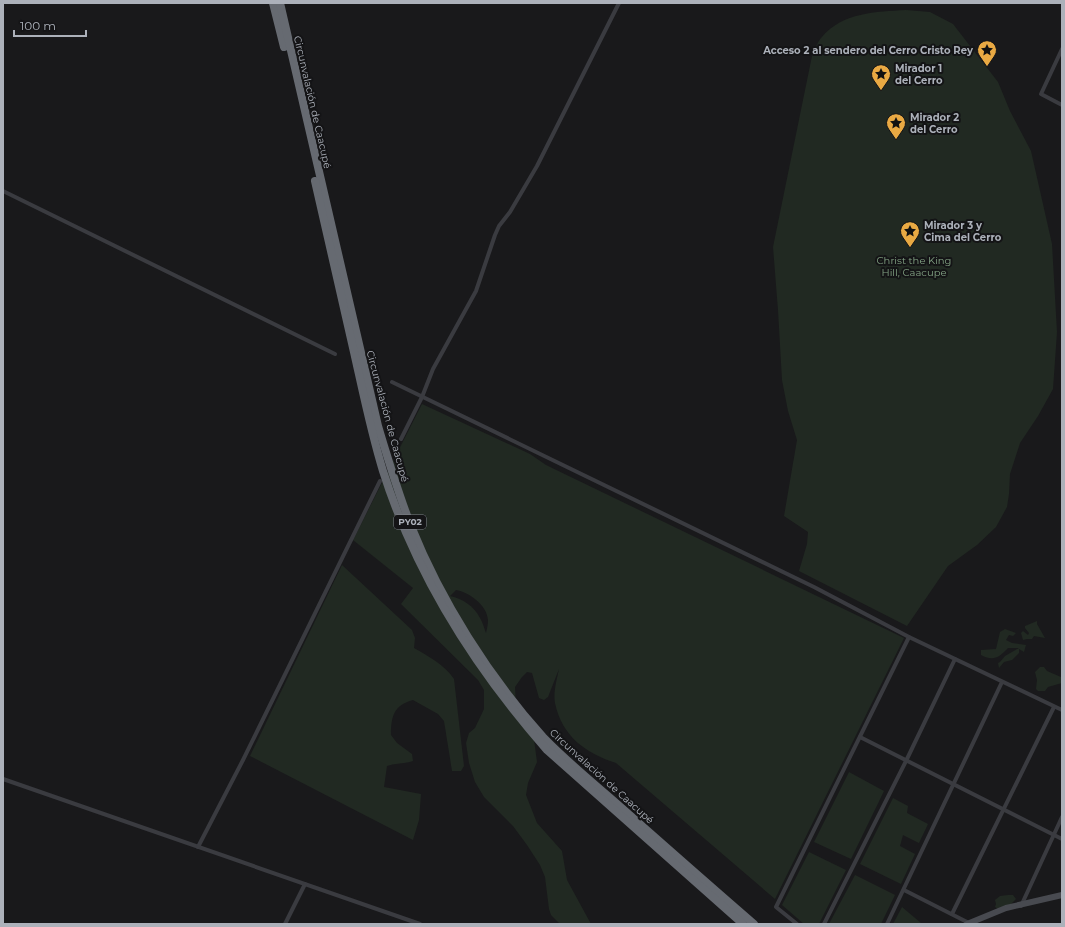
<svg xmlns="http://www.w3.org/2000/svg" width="1065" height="927" font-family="Montserrat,sans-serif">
<rect width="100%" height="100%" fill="#19191b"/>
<!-- green -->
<g fill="#212922" fill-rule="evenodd">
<path d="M906,10L930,12L953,24L998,82L1010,111L1031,151L1052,244L1057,332L1053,389L1038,416L1020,443L1010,474L1009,494L1007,507L996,527L977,545L948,566L907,626L799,571L807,544L808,532L784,516L797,440L788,411L782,380L778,310L773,247L812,56C815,50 817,42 822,37C843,12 876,12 906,10Z"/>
<path d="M422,404L530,454L546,465L904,638L775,899L616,763C585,753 562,736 555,703C553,692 557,679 559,669L548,697L544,700L539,698L532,673L527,672L522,677L515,687L516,706L533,732L537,762L528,783L526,795L537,823L562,851L567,880L591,924H560L551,915L549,909L545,877L540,865L527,845L513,826L484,797L475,782L469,763L466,743L469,733L475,728L484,709V690L478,680L401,604L413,588L353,540ZM456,590C469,592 487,605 488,620C488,624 487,629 486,633C484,628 483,623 480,618C474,606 463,599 450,596Z"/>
<path d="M342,565L412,630L415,638L414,648C428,656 445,665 454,679L464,766L461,771H452L444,721L438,714L413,700C394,705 391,716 391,735L397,743L412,754L413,761C404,764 395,763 387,766L384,787L421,794L419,820L413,840L250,756Z"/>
<polygon points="1037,621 1037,624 1045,638 1034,636 1032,639 1027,639 1023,640 1021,633 1023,631 1028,635 1029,633 1025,628 1025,626"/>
<path d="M1005,629L1016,633L1013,636L1009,635L1006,640L1012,643L1026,645L1024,652L1019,649V653L1012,660L1004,662L999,668L998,663L1000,662L1005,656L1019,648H1008C999,657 994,662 981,655V650L996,649L1000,632Z"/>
<polygon points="1040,667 1044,667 1047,671 1061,677 1062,683 1048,687 1045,691 1038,691 1036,689 1037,680 1035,672"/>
<polygon points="849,772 884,791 851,859 814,842"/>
<polygon points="893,798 908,806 907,813 928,824 919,843 903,835 900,846 915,854 901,884 860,864"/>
<polygon points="809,852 846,870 819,924 804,924 782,905"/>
<polygon points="855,875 895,895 881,924 829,924"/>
<polygon points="1008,895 1013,895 1016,899 1011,904 998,909 995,907 996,904 995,900 1000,896"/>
<polygon points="902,907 921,923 920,924 893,924"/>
</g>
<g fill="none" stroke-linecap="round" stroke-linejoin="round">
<!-- street -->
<g stroke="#3a3b40" stroke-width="4">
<polyline points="1062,49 1041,94 1062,105"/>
<polyline points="3,191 335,354"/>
<polyline points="392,382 814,587 909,637 1062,710"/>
<polyline points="401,439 422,397 433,369 476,291 495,235 499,226 510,212 537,166 619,3"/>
<polyline points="860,737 1062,839"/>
<polyline points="3,779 420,924"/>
<polyline points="198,847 243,760 380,481"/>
<polyline points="904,890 969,923"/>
<polyline points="1021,906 1062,817"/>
<polyline points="952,914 1054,707"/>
<polyline points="285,924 305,884"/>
<polyline points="797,924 776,907 909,637"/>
<polyline points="824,924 906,761 955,659"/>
<polyline points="887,924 1002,682"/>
</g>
<!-- secondary -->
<polyline stroke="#484a50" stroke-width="6" points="967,924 1006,908 1062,895"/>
<!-- highway -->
<g stroke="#666a71" stroke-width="8">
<polyline points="273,3 284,47"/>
<path d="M280,3L378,426C388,459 398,493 411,526C441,601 489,677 543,737C568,763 597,786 624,810C667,848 710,886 754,924"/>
<path d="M315,181C328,238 341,295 354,352C363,392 371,432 383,471C416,575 475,668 547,750L743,924"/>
</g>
</g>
<!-- icons -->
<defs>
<g id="sight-pin" transform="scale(1)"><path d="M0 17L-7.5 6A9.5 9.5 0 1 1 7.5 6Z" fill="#e9a943" stroke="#141416"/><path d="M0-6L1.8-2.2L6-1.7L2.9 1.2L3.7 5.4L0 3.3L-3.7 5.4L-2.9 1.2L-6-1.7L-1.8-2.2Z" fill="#111"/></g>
</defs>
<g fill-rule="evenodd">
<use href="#sight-pin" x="987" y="50"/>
<use href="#sight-pin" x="881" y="74"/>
<use href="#sight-pin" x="896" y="123"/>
<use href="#sight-pin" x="910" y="231"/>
</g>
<g text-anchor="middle" stroke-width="4" stroke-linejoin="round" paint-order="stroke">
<!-- shield labels -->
<rect fill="#141416" stroke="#7e8289" stroke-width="1" x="394" y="515" width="32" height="14" rx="3"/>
<g font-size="9" font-weight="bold" fill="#acb1ba">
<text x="410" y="525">PY02</text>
</g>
<!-- poi labels -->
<g font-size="10" font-weight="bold" fill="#acb1ba" stroke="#141416" text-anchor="start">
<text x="973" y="54" text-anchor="end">Acceso 2 al sendero del Cerro Cristo Rey</text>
<text x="895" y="72">Mirador 1<tspan x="895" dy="12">del Cerro</tspan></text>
<text x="910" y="121">Mirador 2<tspan x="910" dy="12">del Cerro</tspan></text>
<text x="924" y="229">Mirador 3 y<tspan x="924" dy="12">Cima del Cerro</tspan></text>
</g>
<!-- street labels -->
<g font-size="10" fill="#acb1ba" stroke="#141416">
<text transform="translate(313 102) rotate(77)" y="4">Circunvalación de Caacupé</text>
<text transform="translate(388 416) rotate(75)" y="4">Circunvalación de Caacupé</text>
<text transform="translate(602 776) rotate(42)" y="4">Circunvalación de Caacupé</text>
</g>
<!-- park labels -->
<g font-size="10" fill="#84a485" stroke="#141416">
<text x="914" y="264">Christ the King<tspan x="914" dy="12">Hill, Caacupe</tspan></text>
</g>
</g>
<!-- border -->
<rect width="1065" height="927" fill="none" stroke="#acb1ba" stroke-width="8"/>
<!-- scale -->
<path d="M14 30v6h72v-6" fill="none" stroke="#acb1ba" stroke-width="2"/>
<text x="20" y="30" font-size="12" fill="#acb1ba" stroke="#141416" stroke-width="3" paint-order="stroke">100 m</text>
</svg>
